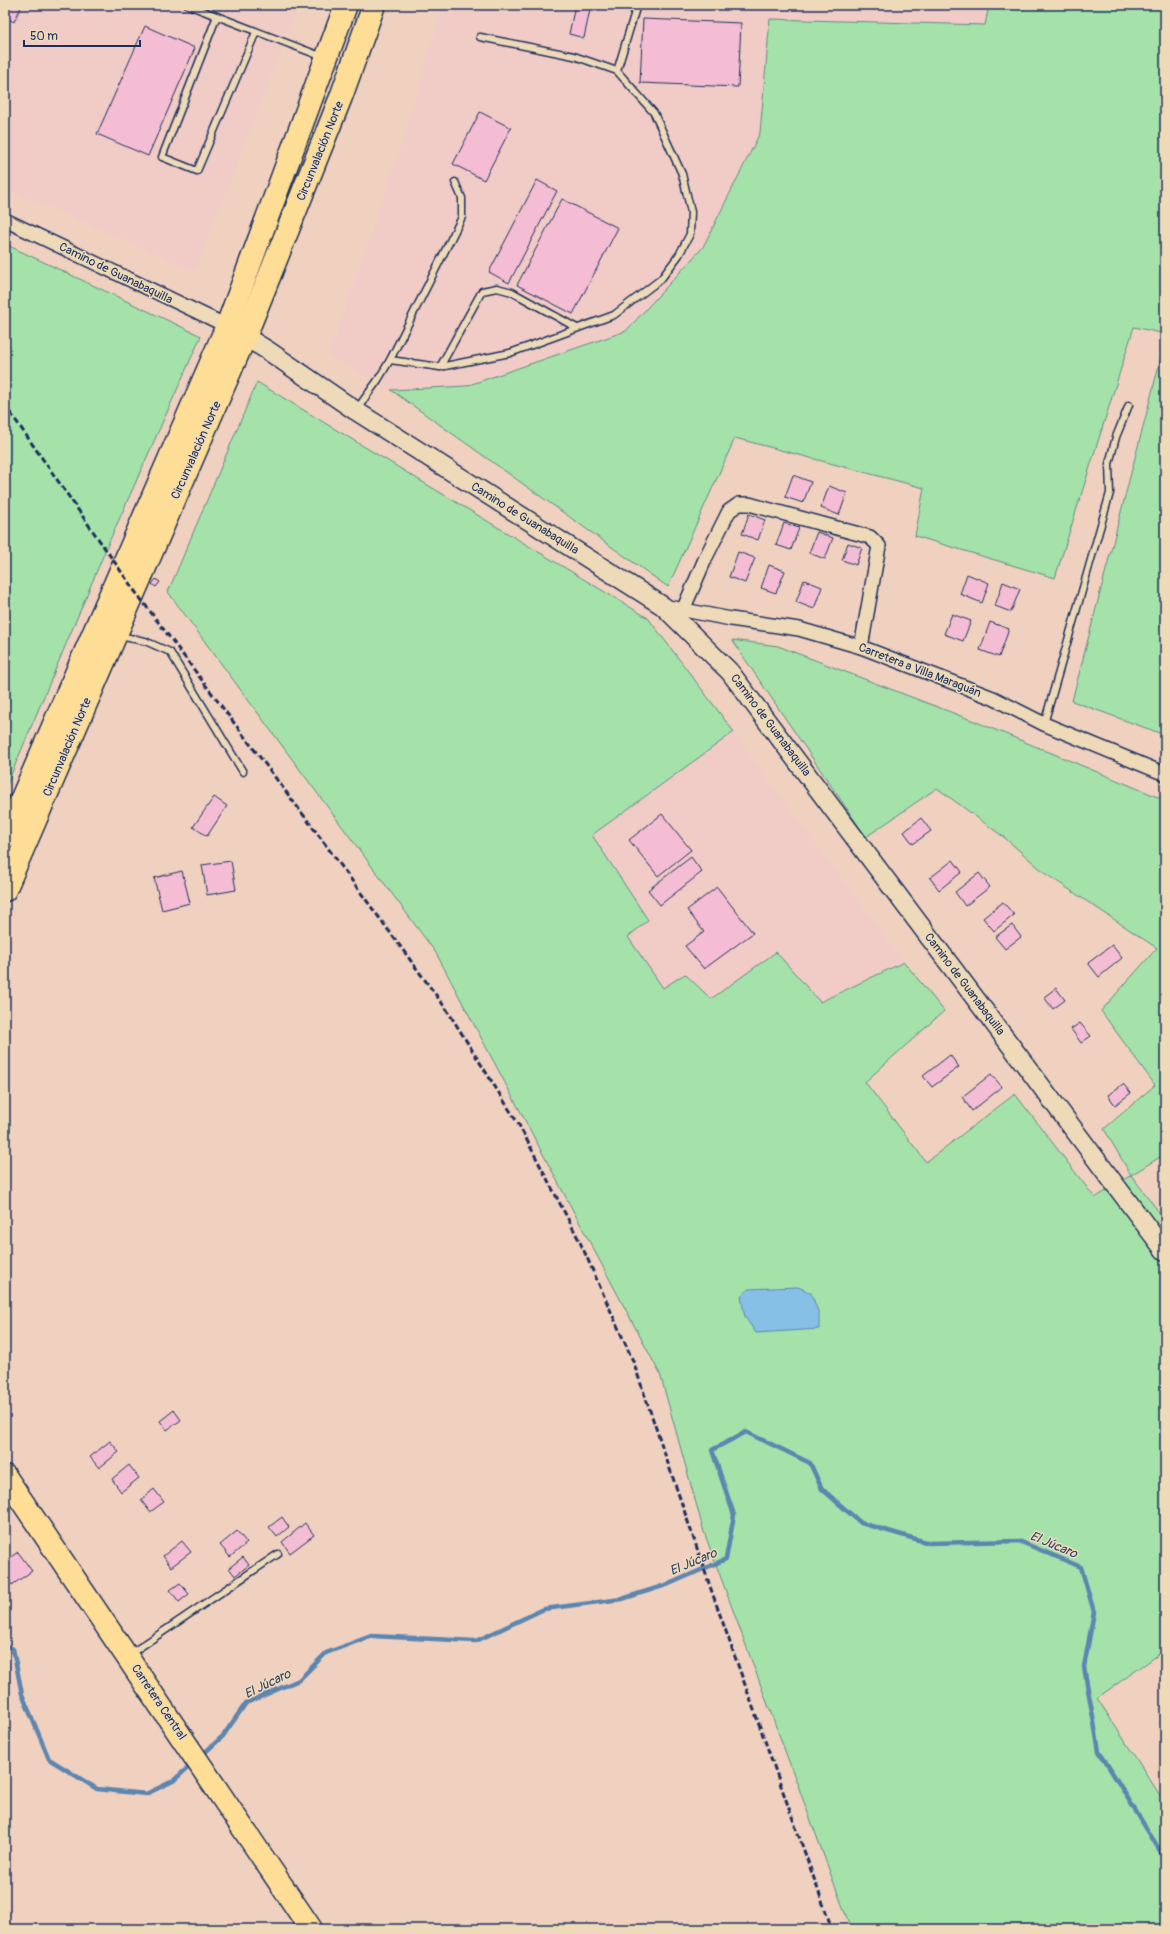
<svg xmlns="http://www.w3.org/2000/svg" width="1170" height="1934" font-family="Pangolin,sans-serif">
<rect width="100%" height="100%" fill="#f0d1c0"/>
<filter id="ink" filterUnits="userSpaceOnUse"><feTurbulence type="fractalNoise" baseFrequency=".025" numOctaves="2"/><feDisplacementMap in="SourceGraphic" scale="8" xChannelSelector="R" yChannelSelector="G"/><feConvolveMatrix kernelMatrix="1 2 1 2 8 2 1 2 1" color-interpolation-filters="sRGB"/></filter>
<g filter="url(#ink)">
<!-- built -->
<g fill="#f1cbc6">
<polygon points="5,5 299,5 195,271 5,188"/>
<polygon points="443,5 989,5 986,25 770,19 760,133 703,247 626,331 465,386 391,390 329,356 403,140"/>
<polygon points="734,732 762,771 904,962 820,1002 776,953 711,999 685,974 663,989 628,937 648,920 592,835"/>
</g>
<!-- green -->
<g fill="#a4e2aa" stroke="#608884">
<polygon points="989,5 1165,5 1165,334 1134,327 1055,578 915,536 924,488 735,438 668,587 391,390 466,386 626,331 703,247 760,133 770,19 985,25"/>
<polygon points="5,244 201,336 109,542 5,789"/>
<polygon points="1165,342 1165,735 1072,701"/>
<polygon points="257,382 648,618 734,732 592,835 648,920 628,937 663,988 685,974 711,999 776,952 820,1002 904,962 944,1011 865,1082 926,1162 1015,1094 1095,1198 1131,1175 1104,1129 1155,1085 1101,1011 1157,948 1046,874 1005,838 937,788 866,837 732,640 778,646 974,721 1165,800 1165,1154 1131,1175 1165,1220 1165,1650 1097,1698 1165,1803 1165,1929 851,1929 704,1532 660,1374 436,953 168,592"/>
</g>
<!-- water -->
<polygon fill="#87c0e6" stroke="#5c86b0" points="798,1287 811,1293 819,1314 819,1329 756,1333 745,1317 741,1297 748,1289"/>
<g fill="none" stroke-linecap="round" stroke-linejoin="round">
<!-- stream -->
<g stroke="#5c86b0" stroke-width="4.5">
<polyline points="5,1645 13,1649 22,1694 49,1759 97,1789 146,1794 173,1781 192,1764"/>
<polyline points="201,1756 223,1736 246,1703 299,1680 326,1653 371,1636 476,1641 544,1609 622,1599 669,1584 726,1559 734,1515 712,1450 746,1432 810,1463 822,1489 861,1523 929,1543 1019,1541 1081,1567 1094,1612 1084,1667 1099,1751 1165,1859"/>
</g>
</g>
<!-- building -->
<g fill="#f4bdd4" stroke="#1b2f5e">
<polygon points="5,5 22,5 14,22 5,17"/>
<polygon points="575,5 591,5 584,38 569,34"/>
<polygon points="643,19 741,23 738,87 640,83"/>
<polygon points="145,26 195,48 148,156 97,134"/>
<polygon points="480,112 511,128 484,180 453,164"/>
<polygon points="537,180 557,191 509,283 489,272"/>
<polygon points="562,199 618,228 573,314 517,285"/>
<polygon points="793,475 811,482 803,503 785,497"/>
<polygon points="829,486 847,493 839,515 821,508"/>
<polygon points="749,514 765,520 758,540 742,534"/>
<polygon points="784,523 799,528 791,550 776,545"/>
<polygon points="817,532 833,538 825,559 809,553"/>
<polygon points="848,543 862,548 856,565 842,560"/>
<polygon points="738,552 755,558 745,583 729,577"/>
<polygon points="769,565 785,571 776,593 761,588"/>
<polygon points="967,574 989,583 982,603 960,594"/>
<polygon points="156,579 160,582 156,587 152,584"/>
<polygon points="804,580 822,587 814,609 796,602"/>
<polygon points="1003,582 1020,589 1011,612 995,606"/>
<polygon points="952,614 971,621 963,641 944,634"/>
<polygon points="990,622 1009,629 999,657 980,650"/>
<polygon points="214,797 227,806 207,836 193,827"/>
<polygon points="662,814 691,850 658,876 629,840"/>
<polygon points="921,818 931,831 913,844 904,832"/>
<polygon points="691,857 702,872 660,905 648,890"/>
<polygon points="953,860 962,872 939,890 930,878"/>
<polygon points="231,861 236,890 207,895 202,865"/>
<polygon points="182,871 190,903 162,910 154,878"/>
<polygon points="979,873 990,887 965,906 955,892"/>
<polygon points="717,887 753,933 704,969 685,946 704,932 687,910"/>
<polygon points="1003,902 1014,915 994,931 983,918"/>
<polygon points="1012,925 1021,937 1005,949 995,937"/>
<polygon points="1112,945 1122,958 1099,977 1088,963"/>
<polygon points="1056,988 1065,1000 1053,1009 1044,997"/>
<polygon points="1080,1023 1091,1036 1081,1043 1071,1029"/>
<polygon points="950,1055 959,1067 932,1087 923,1076"/>
<polygon points="991,1074 1002,1087 972,1111 962,1097"/>
<polygon points="1123,1084 1131,1093 1115,1105 1108,1095"/>
<polygon points="174,1410 181,1420 167,1430 160,1421"/>
<polygon points="110,1441 119,1452 99,1468 90,1457"/>
<polygon points="129,1465 139,1478 121,1492 112,1479"/>
<polygon points="154,1489 164,1502 150,1512 141,1500"/>
<polygon points="282,1517 289,1527 277,1537 269,1527"/>
<polygon points="305,1523 314,1535 290,1553 282,1542"/>
<polygon points="237,1531 247,1543 230,1557 220,1545"/>
<polygon points="182,1541 191,1552 171,1567 163,1556"/>
<polygon points="18,1552 32,1571 12,1585 5,1574 5,1561"/>
<polygon points="243,1557 249,1565 235,1576 229,1568"/>
<polygon points="180,1583 189,1594 179,1602 170,1590"/>
</g>
<g fill="none" stroke-linecap="round" stroke-linejoin="round">
<!-- lane casing -->
<g stroke="#1b2f5e" stroke-width="9">
<g id="lane">
<polyline points="188,5 323,57"/>
<polyline points="217,16 162,157 197,171 256,32"/>
<polyline points="617,71 637,5"/>
<polyline points="390,360 440,367 510,353 614,315 661,279 679,255 690,234 691,212 682,174 654,113 617,71 574,56 480,37"/>
<polyline points="440,367 482,291 497,288 512,292 577,328"/>
<polyline points="357,409 378,380 390,360 462,217 462,198 455,182"/>
<polyline points="119,636 145,641 170,652 243,772"/>
<polyline points="1044,724 1110,493 1109,464 1116,437 1129,405"/>
<polyline points="130,1654 278,1554"/>
</g>
</g>
<!-- street casing -->
<g stroke="#1b2f5e" stroke-width="16">
<g id="street">
<polyline points="5,220 227,326"/>
<polyline points="663,606 731,619 799,629 861,647 993,698 1044,724 1165,774"/>
<polyline points="683,610 706,557 729,511 739,504 749,504 870,537 879,546 861,647"/>
</g>
</g>
<!-- secondary casing -->
<g stroke="#1b2f5e" stroke-width="21">
<polyline id="secondary" points="234,330 267,350 356,411 663,606 730,672 1165,1251"/>
</g>
<!-- highway casing -->
<g stroke="#1b2f5e" stroke-width="25">
<g id="highway">
<polyline points="5,837 227,326 346,5"/>
<polyline points="5,890 245,337 341,97 374,5"/>
<polyline points="5,1476 311,1929"/>
</g>
</g>
<!-- lane -->
<use href="#lane" stroke="#eedab8" stroke-width="6"/>
<!-- street -->
<use href="#street" stroke="#eedab8" stroke-width="13"/>
<!-- secondary -->
<use href="#secondary" stroke="#eedab8" stroke-width="18"/>
<!-- highway -->
<use href="#highway" stroke="#fedd96" stroke-width="22"/>
<!-- rail -->
<polyline stroke="#1b2f5e" stroke-width="3" stroke-dasharray="6 3" stroke-linecap="butt" points="5,405 134,590 314,829 447,1010 519,1125 580,1242 633,1361 713,1595 832,1929"/>
</g>
</g>
<g text-anchor="middle" stroke-width="3" stroke-linejoin="round" paint-order="stroke">
<!-- street labels -->
<g font-size="12" fill="#1b2f5e" stroke="#eedab8">
<text transform="translate(320 151) rotate(-68)" y="4">Circunvalación Norte</text>
<text transform="translate(116 273) rotate(26)" y="4">Camino de Guanabaquilla</text>
<text transform="translate(196 450) rotate(-66)" y="4">Circunvalación Norte</text>
<text transform="translate(525 518) rotate(32)" y="4">Camino de Guanabaquilla</text>
<text transform="translate(920 670) rotate(21)" y="4">Carretera a Villa Maraguán</text>
<text transform="translate(771 725) rotate(53)" y="4">Camino de Guanabaquilla</text>
<text transform="translate(67 747) rotate(-67)" y="4">Circunvalación Norte</text>
<text transform="translate(965 984) rotate(53)" y="4">Camino de Guanabaquilla</text>
<text transform="translate(159 1702) rotate(56)" y="4">Carretera Central</text>
</g>
<!-- water labels -->
<g font-size="13" font-style="italic" fill="#2b4572" stroke="#eedab8">
<text transform="translate(1054 1544) rotate(23)" y="5">El Júcaro</text>
<text transform="translate(693 1561) rotate(-23)" y="5">El Júcaro</text>
<text transform="translate(267 1683) rotate(-26)" y="5">El Júcaro</text>
</g>
</g>
<!-- margin -->
<rect width="1170" height="1934" fill="none" stroke="#eedab8" stroke-width="20"/>
<rect x="10" y="10" width="1150" height="1914" fill="none" stroke="#1b2f5e" stroke-width="1.5" filter="url(#ink)"/>
<!-- scale -->
<path d="M24 40v6h116v-6" fill="none" stroke="#1b2f5e" stroke-width="2"/>
<text x="30" y="40" font-size="12" fill="#1b2f5e" stroke="#eedab8" stroke-width="3" paint-order="stroke">50 m</text>
</svg>
